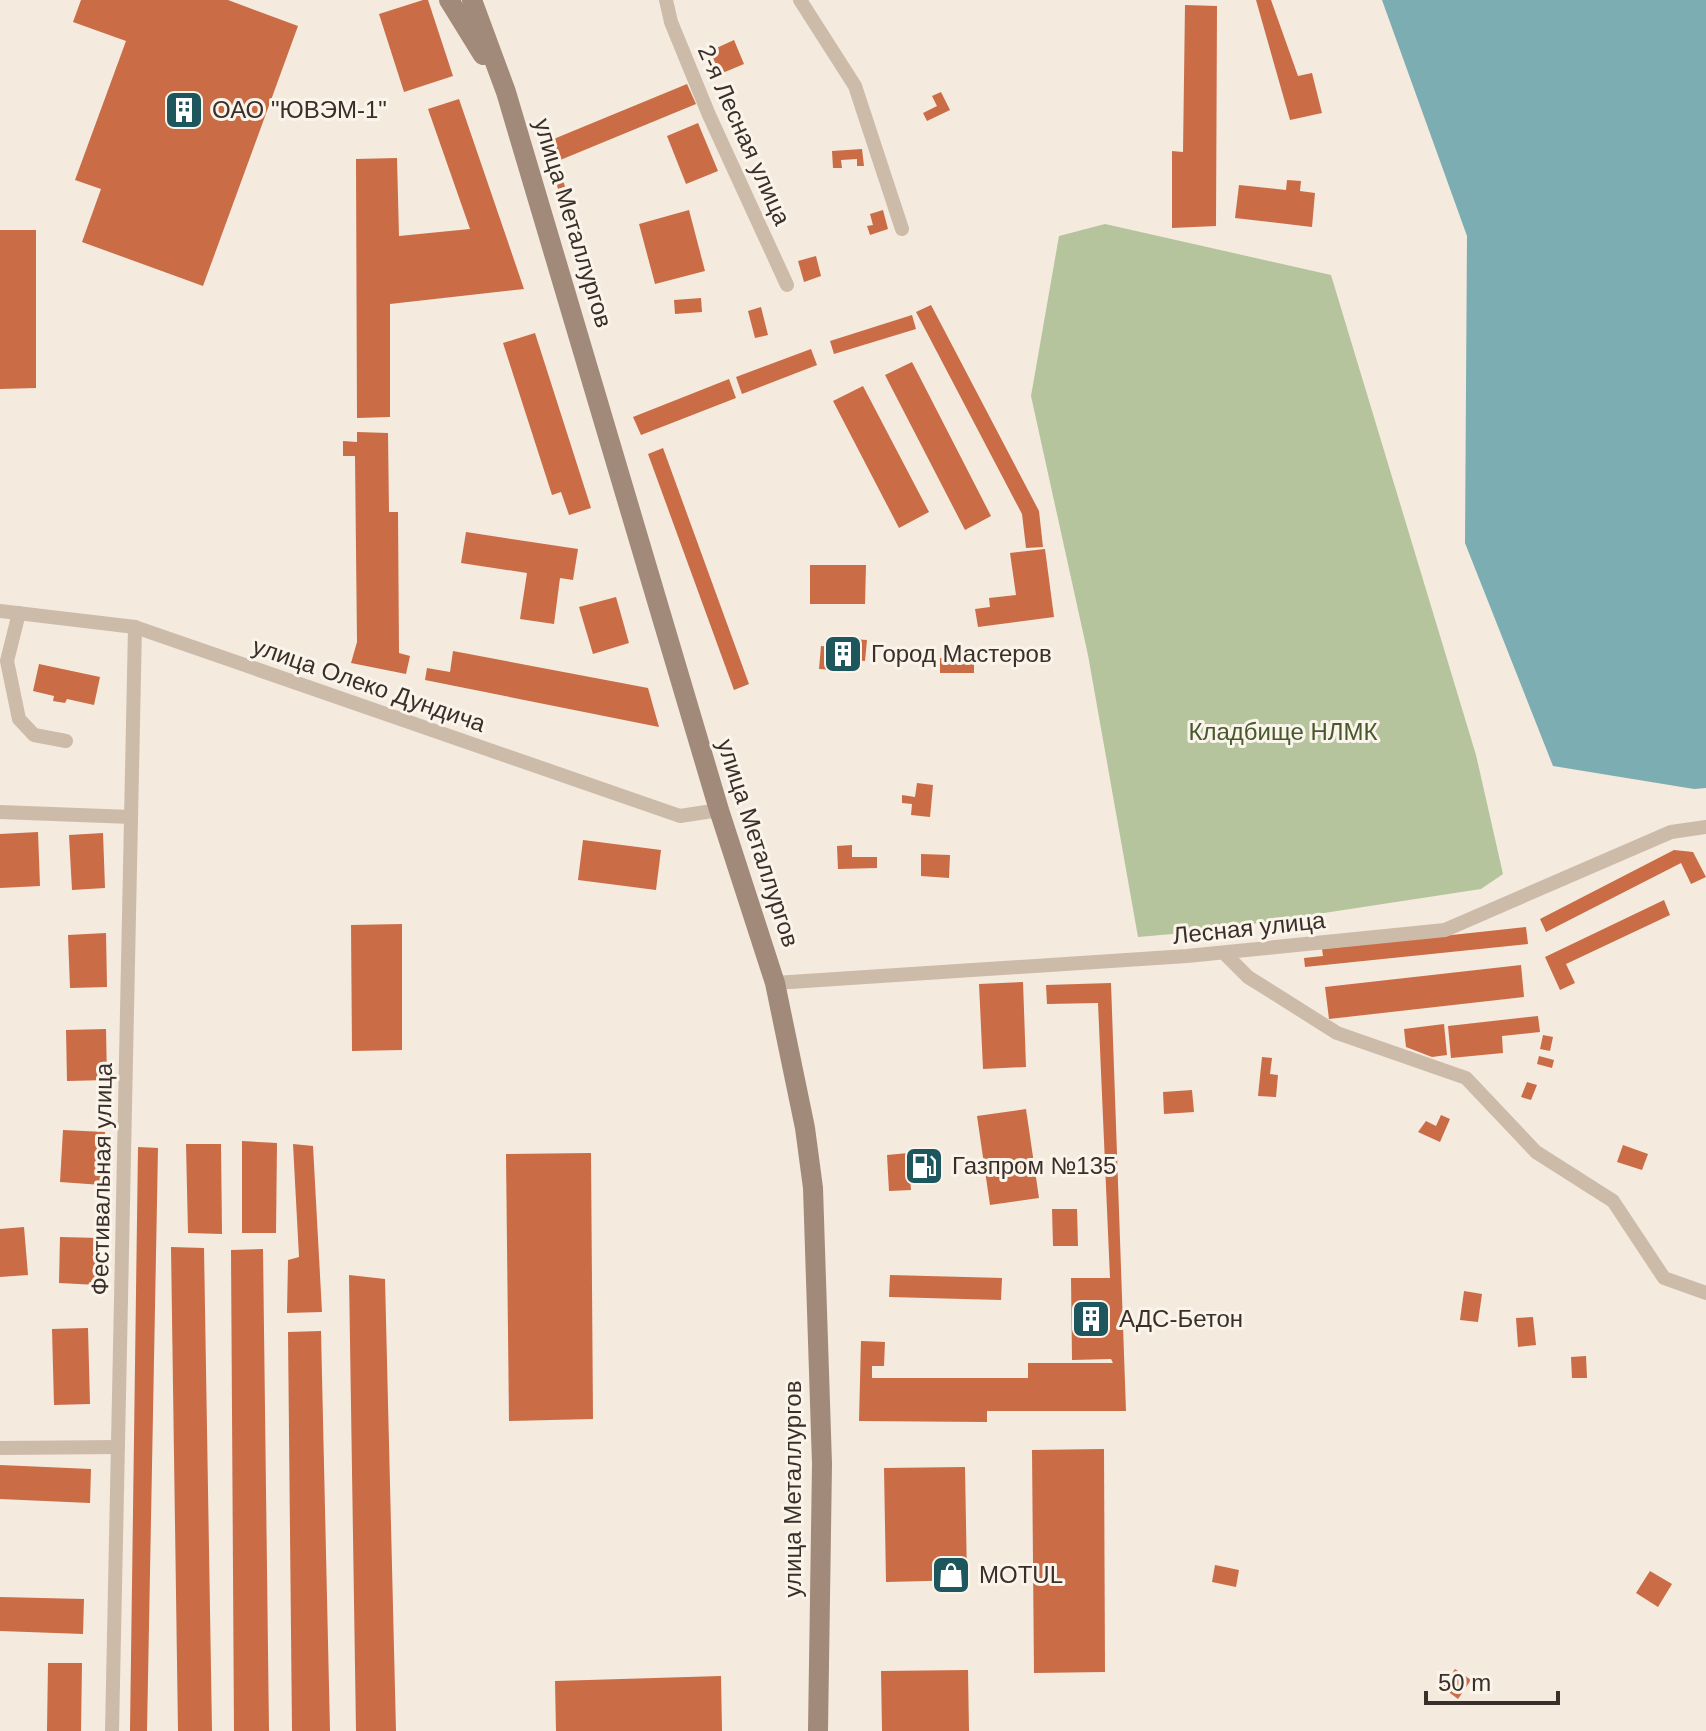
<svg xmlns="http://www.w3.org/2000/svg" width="1706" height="1731" font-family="Helvetica,sans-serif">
<rect width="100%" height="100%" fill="#f4eade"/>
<!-- green -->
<polygon fill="#b5c49d" points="1105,224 1331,275 1476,755 1503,874 1481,889 1206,931 1138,937 1088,655 1031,396 1059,236"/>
<!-- water -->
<polygon fill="#7cadb2" points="1382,0 1706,0 1706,788 1694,789 1553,766 1465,543 1467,236"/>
<!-- building -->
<g fill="#ca6c46">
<polygon points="81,0 228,0 298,26 203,286 82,242 101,189 75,180 126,41 73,22"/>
<polygon points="423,0 428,0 453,76 404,92 379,14"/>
<polygon points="1256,0 1271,0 1298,76 1312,73 1322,113 1290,120"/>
<polygon points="1185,5 1217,6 1216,226 1172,228 1172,151 1183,152"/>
<polygon points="734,40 744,64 720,74 710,51"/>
<polygon points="687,84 696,104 553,163 544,143"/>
<polygon points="941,92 950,110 927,121 923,113 937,106 932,96"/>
<polygon points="459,99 524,289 390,304 390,417 357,418 356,159 397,158 399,236 470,229 428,109"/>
<polygon points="698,123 718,171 686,184 667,136"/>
<polygon points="862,149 864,166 857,166 857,159 841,160 842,168 833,168 832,151"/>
<polygon points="562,176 565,187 558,189 555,178"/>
<polygon points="1287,180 1301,181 1300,191 1315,193 1312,227 1235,218 1239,185 1286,190"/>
<polygon points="689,210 705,271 655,284 639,224"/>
<polygon points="883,210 888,229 870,235 867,226 873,225 870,214"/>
<polygon points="0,230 36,230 36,388 0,389"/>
<polygon points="816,256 821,276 804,282 798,261"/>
<polygon points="701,298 702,312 675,314 674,300"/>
<polygon points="931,305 1039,511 1043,547 1026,548 1022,514 916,312"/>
<polygon points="761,307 768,335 755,338 748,311"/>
<polygon points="912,315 916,329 834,354 830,341"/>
<polygon points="535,333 591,508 569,515 561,492 552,495 503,343"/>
<polygon points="811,349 817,365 742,394 736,377"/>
<polygon points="912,362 991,516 965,530 885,375"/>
<polygon points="729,379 736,398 641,435 633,417"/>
<polygon points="863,386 929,512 899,528 833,401"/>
<polygon points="357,432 388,433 389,512 398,512 399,653 410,656 406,674 351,663 357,642 355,456 343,456 343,441 357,442"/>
<polygon points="663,448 749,684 734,690 648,454"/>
<polygon points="466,532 578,549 573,580 560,578 554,624 520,619 527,573 461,563"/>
<polygon points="1045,549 1054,617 978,627 975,609 990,607 989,598 1016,595 1010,553"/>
<polygon points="810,565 866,565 865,604 810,604"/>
<polygon points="616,597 629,643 593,654 579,607"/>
<polygon points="852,639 867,640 865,661 850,660 850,671 819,669 821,646 852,648"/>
<polygon points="453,651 648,688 659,727 425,680 427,668 450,672"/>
<polygon points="940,658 974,659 974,673 940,673"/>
<polygon points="39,664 100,677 94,705 67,699 65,703 53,701 54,696 33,691"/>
<polygon points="917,783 933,785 930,817 911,815 912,804 902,803 902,795 915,797"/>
<polygon points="38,832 40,886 0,888 0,834"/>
<polygon points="103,833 105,888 72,890 69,835"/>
<polygon points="583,840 661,850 656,890 578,880"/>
<polygon points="852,845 852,857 877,857 877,868 838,869 837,846"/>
<polygon points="1674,850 1693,852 1706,877 1691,884 1681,863 1546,932 1540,919"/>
<polygon points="921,854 950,855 949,878 921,876"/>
<polygon points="1664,900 1670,915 1566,964 1575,983 1560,990 1545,957"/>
<polygon points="402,924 402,1050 352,1051 351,925"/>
<polygon points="1526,927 1528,944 1305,967 1304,958 1323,956 1322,949"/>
<polygon points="106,933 107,987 70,988 68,935"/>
<polygon points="1521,965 1524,997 1329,1019 1325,987"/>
<polygon points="1023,982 1026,1067 983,1069 979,984"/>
<polygon points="1111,983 1126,1411 987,1411 987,1422 859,1421 861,1341 885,1342 884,1366 872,1366 872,1378 1028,1378 1028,1363 1113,1363 1111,1359 1072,1360 1071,1278 1110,1278 1098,1003 1047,1004 1046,985"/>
<polygon points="1538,1016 1540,1032 1502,1036 1503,1053 1451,1058 1448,1026"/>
<polygon points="1444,1024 1447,1055 1432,1057 1406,1047 1404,1029"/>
<polygon points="106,1029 107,1080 67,1081 66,1030"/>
<polygon points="1543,1035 1553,1037 1550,1051 1540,1049"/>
<polygon points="1539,1056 1554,1060 1552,1068 1537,1064"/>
<polygon points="1262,1057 1272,1058 1270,1074 1278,1075 1276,1097 1258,1096"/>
<polygon points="1527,1082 1537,1085 1531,1100 1521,1097"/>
<polygon points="1192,1090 1194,1112 1164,1114 1163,1092"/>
<polygon points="1026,1109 1039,1198 990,1205 977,1116"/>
<polygon points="1441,1115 1450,1119 1440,1142 1418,1132 1426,1121 1436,1126"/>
<polygon points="63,1130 105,1132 102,1185 60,1182"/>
<polygon points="242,1141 277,1143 276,1233 242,1233"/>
<polygon points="186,1144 221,1144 222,1234 188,1233"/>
<polygon points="293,1144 313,1146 322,1312 287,1313 288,1260 299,1257"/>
<polygon points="1623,1145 1648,1154 1642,1170 1617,1162"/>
<polygon points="138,1147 158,1148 147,1731 130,1731"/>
<polygon points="591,1153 593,1419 509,1421 506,1154"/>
<polygon points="908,1153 911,1190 889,1191 887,1155"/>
<polygon points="1052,1209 1077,1209 1078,1246 1053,1246"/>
<polygon points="24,1227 28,1275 0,1277 0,1229"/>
<polygon points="60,1237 99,1238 97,1285 59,1283"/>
<polygon points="171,1247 204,1248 212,1731 178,1731"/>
<polygon points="263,1249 269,1731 234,1731 231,1250"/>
<polygon points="349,1275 385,1279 396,1731 356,1731"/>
<polygon points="890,1275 1002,1278 1001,1300 889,1297"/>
<polygon points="1464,1291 1482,1294 1478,1322 1460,1320"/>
<polygon points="1533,1317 1536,1345 1518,1347 1516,1318"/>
<polygon points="88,1328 90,1404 54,1405 52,1329"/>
<polygon points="321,1331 330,1731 292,1731 288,1332"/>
<polygon points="1586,1356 1587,1378 1572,1378 1571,1357"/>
<polygon points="1104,1449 1105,1672 1034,1673 1032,1450"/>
<polygon points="0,1465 91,1469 90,1503 0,1499"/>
<polygon points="965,1467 967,1580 886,1582 884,1468"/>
<polygon points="1215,1565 1239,1570 1236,1587 1212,1582"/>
<polygon points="1650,1571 1672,1584 1658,1607 1636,1593"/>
<polygon points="0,1597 84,1599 83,1634 0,1631"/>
<polygon points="48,1663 82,1663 81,1731 47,1731"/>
<polygon points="1455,1669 1471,1680 1458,1699 1442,1687"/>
<polygon points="968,1670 969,1731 882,1731 881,1671"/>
<polygon points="721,1676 722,1731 556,1731 555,1681"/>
</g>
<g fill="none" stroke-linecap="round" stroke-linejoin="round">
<!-- street -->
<g stroke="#cdbba9" stroke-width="14">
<polyline points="666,0 671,22 709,115 787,285"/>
<polyline points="800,0 855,86 902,229"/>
<polyline points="0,611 135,627 680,816 719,810"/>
<polyline points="19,613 7,661 19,719 34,735 66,741"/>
<polyline points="0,812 131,817"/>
<polyline points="1224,953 1248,977 1337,1033 1466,1078 1536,1152 1613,1201 1664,1278 1706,1293"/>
<polyline points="775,983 1187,956 1445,930 1671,832 1706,827"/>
<polyline points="0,1448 118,1447"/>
<polyline points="112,1731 135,627"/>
</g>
<!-- secondary -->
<g stroke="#a18a7a" stroke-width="20">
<polyline points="449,0 483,55"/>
<polyline points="472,0 506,92 719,810 775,983 805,1128 813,1188 822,1464 818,1731"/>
</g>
</g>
<!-- icons -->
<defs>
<g id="building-square" transform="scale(2)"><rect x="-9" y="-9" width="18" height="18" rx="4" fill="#1d565d" stroke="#fbf4eb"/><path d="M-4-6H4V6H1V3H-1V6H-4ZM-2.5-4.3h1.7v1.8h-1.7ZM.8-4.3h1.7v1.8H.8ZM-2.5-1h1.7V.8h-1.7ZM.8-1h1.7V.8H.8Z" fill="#fff"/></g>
<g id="fuel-square" transform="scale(2)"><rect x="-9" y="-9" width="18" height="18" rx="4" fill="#1d565d" stroke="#fbf4eb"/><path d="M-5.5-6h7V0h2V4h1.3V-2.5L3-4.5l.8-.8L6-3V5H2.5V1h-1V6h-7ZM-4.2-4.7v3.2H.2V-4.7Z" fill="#fff"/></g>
<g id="shop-square" transform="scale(2)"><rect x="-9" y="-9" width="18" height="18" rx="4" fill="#1d565d" stroke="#fbf4eb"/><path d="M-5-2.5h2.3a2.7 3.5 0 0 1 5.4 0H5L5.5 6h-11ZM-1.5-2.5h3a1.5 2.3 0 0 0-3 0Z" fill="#fff"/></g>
</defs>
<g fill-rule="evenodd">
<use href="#building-square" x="184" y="110"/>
<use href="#building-square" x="843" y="654"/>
<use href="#fuel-square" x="924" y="1166"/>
<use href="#building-square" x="1091" y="1319"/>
<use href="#shop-square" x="951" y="1575"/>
</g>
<g text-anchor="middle" stroke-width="6" stroke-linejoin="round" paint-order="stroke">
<!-- poi labels -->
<g font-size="24" fill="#3a2f29" stroke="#fbf4eb" text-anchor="start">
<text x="212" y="118">ОАО "ЮВЭМ-1"</text>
<text x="871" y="662">Город Мастеров</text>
<text x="952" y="1174">Газпром №135</text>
<text x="1119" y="1327">АДС-Бетон</text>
<text x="979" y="1583">MOTUL</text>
</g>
<!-- street labels -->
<g font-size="24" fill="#3a2f29" stroke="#fbf4eb">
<text transform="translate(744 135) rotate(66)" y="8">2-я Лесная улица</text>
<text transform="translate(573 223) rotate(73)" y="8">улица Металлургов</text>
<text transform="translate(369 685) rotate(19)" y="8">улица Олеко Дундича</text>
<text transform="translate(758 843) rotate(72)" y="8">улица Металлургов</text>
<text transform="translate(1249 928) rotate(-6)" y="8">Лесная улица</text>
<text transform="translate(102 1179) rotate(-89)" y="8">Фестивальная улица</text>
<text transform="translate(793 1489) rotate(-90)" y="8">улица Металлургов</text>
</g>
<!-- park labels -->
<g font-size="24" fill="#46592c" stroke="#fbf4eb">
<text x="1283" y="740">Кладбище НЛМК</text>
</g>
</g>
<!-- scale -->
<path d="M1426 1691v12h132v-12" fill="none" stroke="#3a2f29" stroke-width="4"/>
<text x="1438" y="1691" font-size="24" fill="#3a2f29" stroke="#fbf4eb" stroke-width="6" paint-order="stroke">50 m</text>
</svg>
